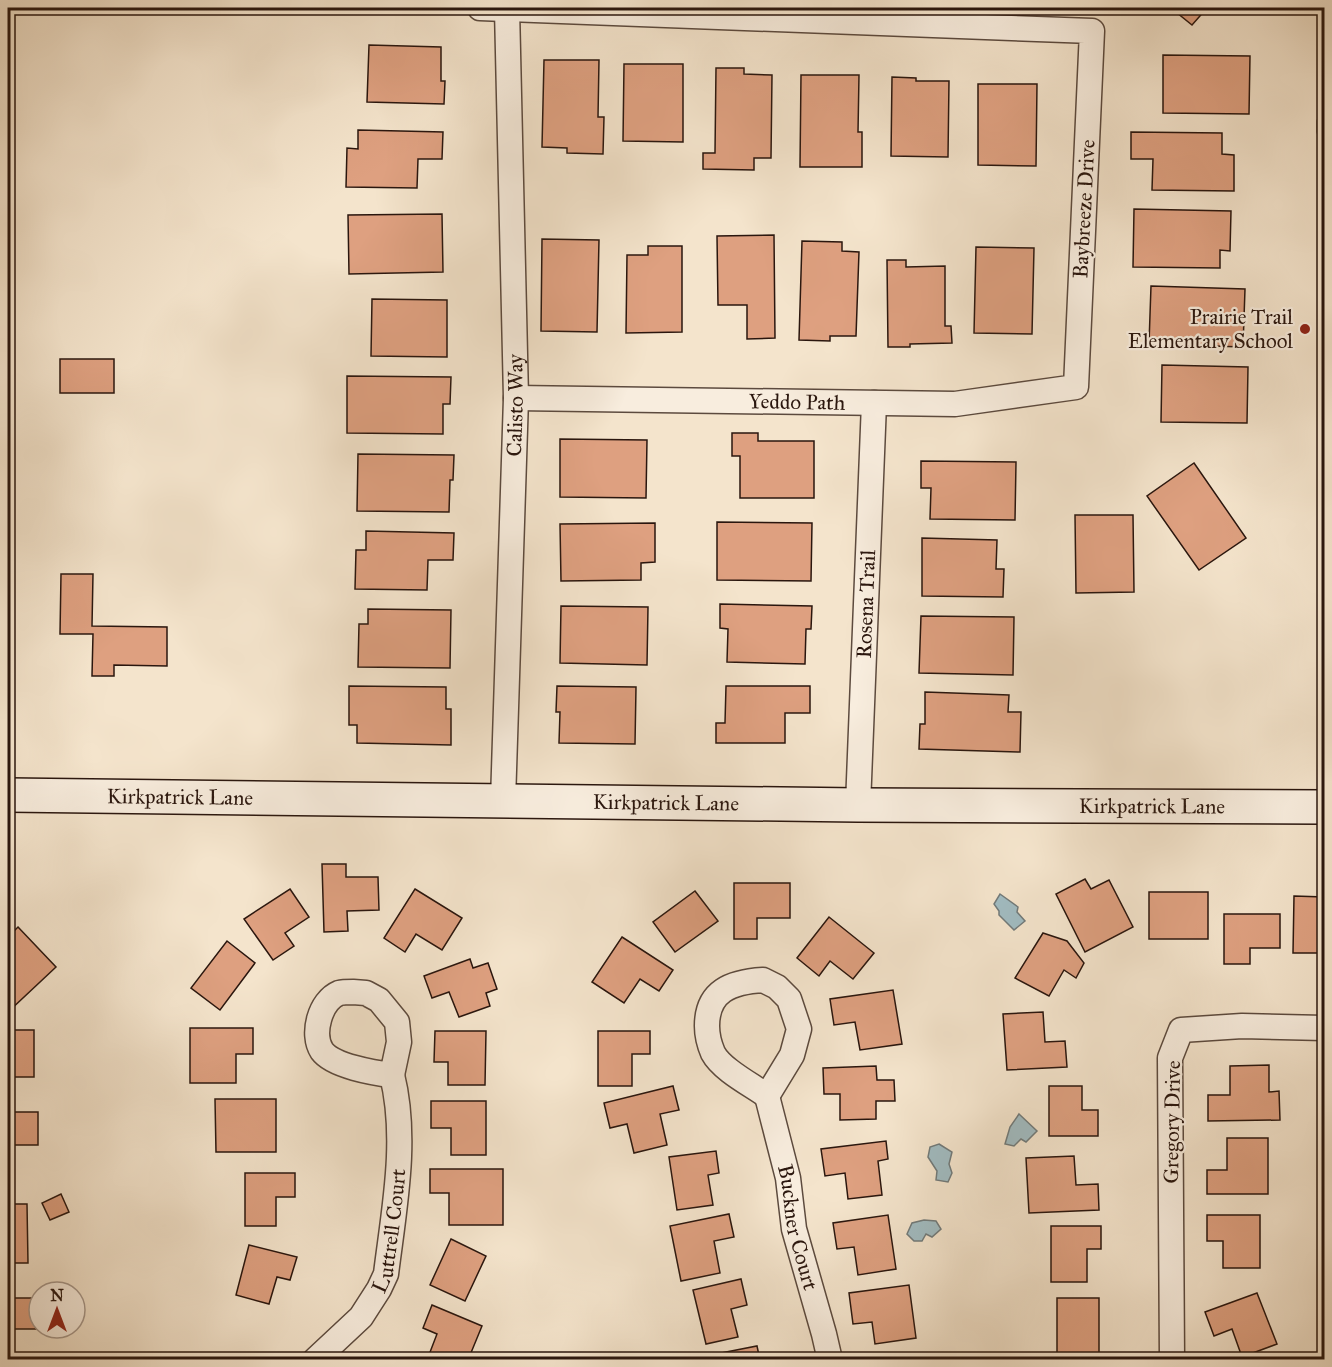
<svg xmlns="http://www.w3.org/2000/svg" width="1332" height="1367" font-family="'IM FELL Great Primer',serif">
<rect width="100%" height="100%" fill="#f4e4cc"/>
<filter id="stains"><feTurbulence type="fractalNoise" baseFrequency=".00333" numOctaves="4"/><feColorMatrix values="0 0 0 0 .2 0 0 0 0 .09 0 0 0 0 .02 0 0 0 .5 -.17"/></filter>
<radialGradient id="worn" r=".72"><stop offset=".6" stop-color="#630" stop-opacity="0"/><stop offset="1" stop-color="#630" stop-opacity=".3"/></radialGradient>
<!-- water -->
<g fill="#a1bcc2" stroke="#717a7a" stroke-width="1.5">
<polygon points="1000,894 1018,907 1017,912 1025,921 1014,930 999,915 999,911 994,904"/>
<polygon points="1019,1114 1037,1131 1026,1142 1021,1139 1014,1146 1005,1144 1010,1127"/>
<polygon points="939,1144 952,1152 949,1164 952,1173 948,1182 936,1180 937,1171 928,1157 930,1147"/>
<polygon points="924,1220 936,1221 941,1229 932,1237 926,1234 922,1241 914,1241 907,1234 912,1223"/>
</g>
<!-- building -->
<g fill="#dea080" stroke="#2a160e" stroke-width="1.5">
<polygon points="1171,8 1207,8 1192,25"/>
<polygon points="369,45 441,47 441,81 445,81 444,104 367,102"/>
<polygon points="1163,55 1250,56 1249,114 1163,113"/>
<polygon points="544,60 599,60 598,117 604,117 603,154 567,153 567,148 542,147"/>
<polygon points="624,64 683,64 683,142 623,141"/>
<polygon points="716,68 744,68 744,74 772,75 771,158 754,158 754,170 703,169 703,153 715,153"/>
<polygon points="801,75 859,75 858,132 862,132 862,167 800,167"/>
<polygon points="892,77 916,78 916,81 949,81 948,157 891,156"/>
<polygon points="978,84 1037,84 1036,166 978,165"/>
<polygon points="358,130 443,132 442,159 418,159 417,188 346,187 347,148 358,149"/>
<polygon points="1131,132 1222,133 1222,154 1234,155 1234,191 1152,190 1153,159 1131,159"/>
<polygon points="1134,209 1231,211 1230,251 1220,250 1220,268 1133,267"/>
<polygon points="442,214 443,272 349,274 348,215"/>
<polygon points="774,235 775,338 747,339 747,305 718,305 717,236"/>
<polygon points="542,239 599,240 597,332 541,331"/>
<polygon points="802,241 842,242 842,251 859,252 856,336 830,336 830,341 799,340"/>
<polygon points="648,246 682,246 682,332 626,333 627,255 648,255"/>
<polygon points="976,247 1034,248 1032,334 974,333"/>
<polygon points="887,260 906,260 906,267 945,266 945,326 951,326 952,343 910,344 910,347 888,347"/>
<polygon points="1151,286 1245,289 1243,347 1149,344"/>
<polygon points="372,299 447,300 447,357 371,356"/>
<rect x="60" y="359" width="54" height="34"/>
<polygon points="1162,365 1248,367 1247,423 1161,422"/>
<polygon points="347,376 451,377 450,404 443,404 443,434 347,433"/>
<polygon points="732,433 758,433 758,441 814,441 814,498 740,498 740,456 732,456"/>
<polygon points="560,439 647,440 646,498 560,497"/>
<polygon points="358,454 454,455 453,480 450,480 449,512 357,511"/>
<polygon points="921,461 1016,462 1015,520 930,519 931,488 921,488"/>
<polygon points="1194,463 1246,538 1199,570 1147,496"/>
<polygon points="1075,515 1133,515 1134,592 1076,593"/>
<polygon points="717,522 812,523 811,581 717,580"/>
<polygon points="655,523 655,562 641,563 641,580 561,581 560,524"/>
<polygon points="366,531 454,533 453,560 428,560 427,590 355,589 356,550 366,550"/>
<polygon points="922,538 997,540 996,569 1004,569 1003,597 922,596"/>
<polygon points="61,574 93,574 92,626 167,627 167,666 114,665 114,676 92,676 93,634 60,634"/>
<polygon points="720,604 812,606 811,629 806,629 805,664 727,662 728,629 720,628"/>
<polygon points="561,606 648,607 647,665 560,663"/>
<polygon points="368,609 451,610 450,668 358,667 359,624 368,624"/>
<polygon points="921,616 1014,617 1013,675 919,673"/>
<polygon points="349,686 446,687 446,709 451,709 451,745 357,743 357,725 349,725"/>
<polygon points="557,686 636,687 635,744 559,743 560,712 556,712"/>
<polygon points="726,686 810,686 810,713 785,713 785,743 716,743 716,723 725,723"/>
<polygon points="925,692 1009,695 1008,712 1021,712 1020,752 919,749 920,724 925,724"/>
<polygon points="322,864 346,864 346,877 378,877 379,910 347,911 348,931 324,932"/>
<polygon points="1085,879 1091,889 1109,880 1133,927 1085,952 1056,894"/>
<polygon points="734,883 790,883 790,918 757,918 757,939 734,939"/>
<polygon points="290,889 309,917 285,933 294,946 273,960 244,919"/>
<polygon points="415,889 462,918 442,950 416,934 405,952 384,938"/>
<polygon points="695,891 718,921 675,952 653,922"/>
<rect x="1149" y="892" width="59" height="47"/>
<polygon points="1294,896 1324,897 1324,953 1293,953"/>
<polygon points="1224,914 1280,914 1280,948 1250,948 1250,964 1224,964"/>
<polygon points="829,917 874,953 853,979 830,961 819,976 797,958"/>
<polygon points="18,927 56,967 8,1012 8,937"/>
<polygon points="1043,933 1067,941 1084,963 1076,978 1064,970 1049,996 1015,978"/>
<polygon points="622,937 673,970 659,991 640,979 624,1003 592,982"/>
<polygon points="227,941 255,963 220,1010 191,988"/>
<polygon points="470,959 473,968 488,963 497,989 486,993 490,1006 459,1017 449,992 432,998 424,976"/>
<polygon points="893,990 902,1044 860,1050 855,1022 834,1025 830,999"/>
<polygon points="1043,1012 1045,1042 1065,1041 1067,1067 1007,1070 1003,1014"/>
<polygon points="190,1028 253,1028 253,1054 236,1054 236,1083 190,1083"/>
<rect x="8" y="1030" width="26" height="47"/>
<polygon points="435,1031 486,1031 485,1085 448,1085 448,1062 434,1062"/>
<polygon points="598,1031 650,1031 650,1054 632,1054 632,1086 598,1086"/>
<polygon points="1269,1065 1269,1092 1279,1091 1280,1120 1208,1121 1208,1095 1230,1095 1230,1066"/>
<polygon points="876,1066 877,1080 894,1080 895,1101 876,1101 876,1119 840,1120 840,1094 824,1094 823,1068"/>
<polygon points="673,1086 679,1110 660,1114 667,1145 634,1153 627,1124 610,1128 604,1103"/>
<polygon points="1049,1086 1082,1086 1082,1110 1098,1110 1098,1136 1049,1136"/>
<polygon points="215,1099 276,1099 276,1152 216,1152"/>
<polygon points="431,1101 486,1101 486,1155 451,1155 451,1128 431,1128"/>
<polygon points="8,1112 38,1112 38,1145 9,1145 9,1165 8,1165"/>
<polygon points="1227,1138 1268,1138 1268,1194 1207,1194 1207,1170 1227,1170"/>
<polygon points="886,1141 888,1159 878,1161 882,1195 848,1199 845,1173 825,1176 821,1149"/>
<polygon points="716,1151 719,1173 708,1175 713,1205 677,1210 669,1157"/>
<polygon points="1074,1156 1076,1185 1098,1184 1099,1210 1029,1213 1026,1158"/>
<polygon points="430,1169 503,1169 503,1225 449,1225 449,1193 430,1193"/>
<polygon points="245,1173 295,1173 295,1197 276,1197 276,1226 245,1226"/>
<polygon points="61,1194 69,1212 50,1220 42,1203"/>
<polygon points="8,1204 27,1204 28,1263 8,1263"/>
<polygon points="729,1214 734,1237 714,1241 720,1273 681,1281 670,1226"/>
<polygon points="888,1215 896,1269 858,1275 854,1247 837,1249 833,1223"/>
<polygon points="1207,1215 1260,1215 1260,1268 1223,1268 1223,1241 1207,1241"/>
<polygon points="1051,1226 1101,1226 1101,1249 1087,1249 1087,1282 1051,1282"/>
<polygon points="451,1239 486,1256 465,1301 430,1285"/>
<polygon points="249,1245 297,1257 290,1280 277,1277 269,1304 236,1295"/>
<polygon points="741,1279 747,1305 731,1309 738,1337 706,1344 693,1290"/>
<polygon points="909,1285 916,1338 875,1344 872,1322 853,1324 849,1293"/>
<polygon points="1257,1293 1277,1344 1242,1357 1232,1329 1214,1336 1205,1312"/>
<polygon points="8,1298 39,1298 39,1328 51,1329 12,1329 12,1350 8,1350"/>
<rect x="1057" y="1298" width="42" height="56"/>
<polygon points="432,1305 482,1326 468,1360 427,1360 437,1334 423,1328"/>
<polygon points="757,1346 760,1360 690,1360 690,1359"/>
</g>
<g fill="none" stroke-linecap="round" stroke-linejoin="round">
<!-- lane casing -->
<g stroke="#5c4a3e" stroke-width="15">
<polyline id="lane" points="1324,121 1324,132"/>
</g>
<!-- street casing -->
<g stroke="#5c4a3e" stroke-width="27">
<g id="street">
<polyline points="480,8 1092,31 1076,387 955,404 516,398"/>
<path id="s1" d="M503,801L516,398L507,9"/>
<path id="s2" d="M858,805L874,403"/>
<path d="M763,980L777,987L789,999L799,1029L792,1055L767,1096C752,1085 722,1070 713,1053C710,1046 707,1034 707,1026C707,991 731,982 763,980Z"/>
<path d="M353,992L366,993L379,1000L397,1022L399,1042L392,1075C374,1073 333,1066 322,1051C311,1034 320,1001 339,993C343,992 349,992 353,992Z"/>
<path id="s3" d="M767,1096L788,1178L794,1229L824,1334L830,1360"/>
<path id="s4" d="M315,1360L361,1317L379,1289L386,1274C394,1209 408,1139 392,1075"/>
<polyline points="1172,1360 1170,1058 1181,1030 1242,1026 1324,1028"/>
</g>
</g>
<!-- secondary casing -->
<g stroke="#2a160e" stroke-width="36">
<g id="secondary">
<path id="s5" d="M8,795L858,805L1324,807"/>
</g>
</g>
<!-- lane -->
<use href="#lane" stroke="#f8edde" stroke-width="12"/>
<!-- street -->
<use href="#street" stroke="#f8edde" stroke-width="24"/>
<!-- secondary -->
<use href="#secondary" stroke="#f8edde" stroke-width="33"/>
</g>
<!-- markers -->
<circle fill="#8f2418" stroke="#f8edde" stroke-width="2" cx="1305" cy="329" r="6"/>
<g text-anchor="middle" stroke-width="4.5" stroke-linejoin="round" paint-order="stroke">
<!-- street labels -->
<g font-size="21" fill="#2a160e" stroke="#f8edde">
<text transform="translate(1084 209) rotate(-87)" y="7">Baybreeze Drive</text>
<text transform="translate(797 402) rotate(1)" y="7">Yeddo Path</text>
<text dy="7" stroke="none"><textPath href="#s1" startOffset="396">Calisto Way</textPath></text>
<text dy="7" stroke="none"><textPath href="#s2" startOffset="201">Rosena Trail</textPath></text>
<text dy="7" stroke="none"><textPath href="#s5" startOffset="172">Kirkpatrick Lane</textPath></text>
<text dy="7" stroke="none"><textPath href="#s5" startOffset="658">Kirkpatrick Lane</textPath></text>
<text dy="7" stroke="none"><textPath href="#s5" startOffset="1144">Kirkpatrick Lane</textPath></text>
<text transform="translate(1172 1122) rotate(-89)" y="7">Gregory Drive</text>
<text dy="7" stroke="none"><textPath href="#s3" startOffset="135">Buckner Court</textPath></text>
<text dy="7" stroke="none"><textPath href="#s4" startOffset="156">Luttrell Court</textPath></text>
</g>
<!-- poi labels -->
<g font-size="21" fill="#2a160e" stroke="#f8edde" text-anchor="end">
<text x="1293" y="324">Prairie Trail<tspan x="1293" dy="24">Elementary School</tspan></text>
</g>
</g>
<!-- margin -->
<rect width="1332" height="1367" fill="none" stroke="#f4e4cc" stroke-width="30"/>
<rect x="9" y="9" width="1314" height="1349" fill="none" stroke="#2a160e" stroke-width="3"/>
<rect x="15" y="15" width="1302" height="1337" fill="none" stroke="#2a160e" stroke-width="1.5"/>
<!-- north arrow -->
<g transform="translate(57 1310)"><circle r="28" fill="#f8edde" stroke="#a6978b" stroke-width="1.5"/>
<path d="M0-4.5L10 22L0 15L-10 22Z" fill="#8f2418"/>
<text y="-9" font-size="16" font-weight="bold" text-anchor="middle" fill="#2a160e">N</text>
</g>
<rect width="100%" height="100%" filter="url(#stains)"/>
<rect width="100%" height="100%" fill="url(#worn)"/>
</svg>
